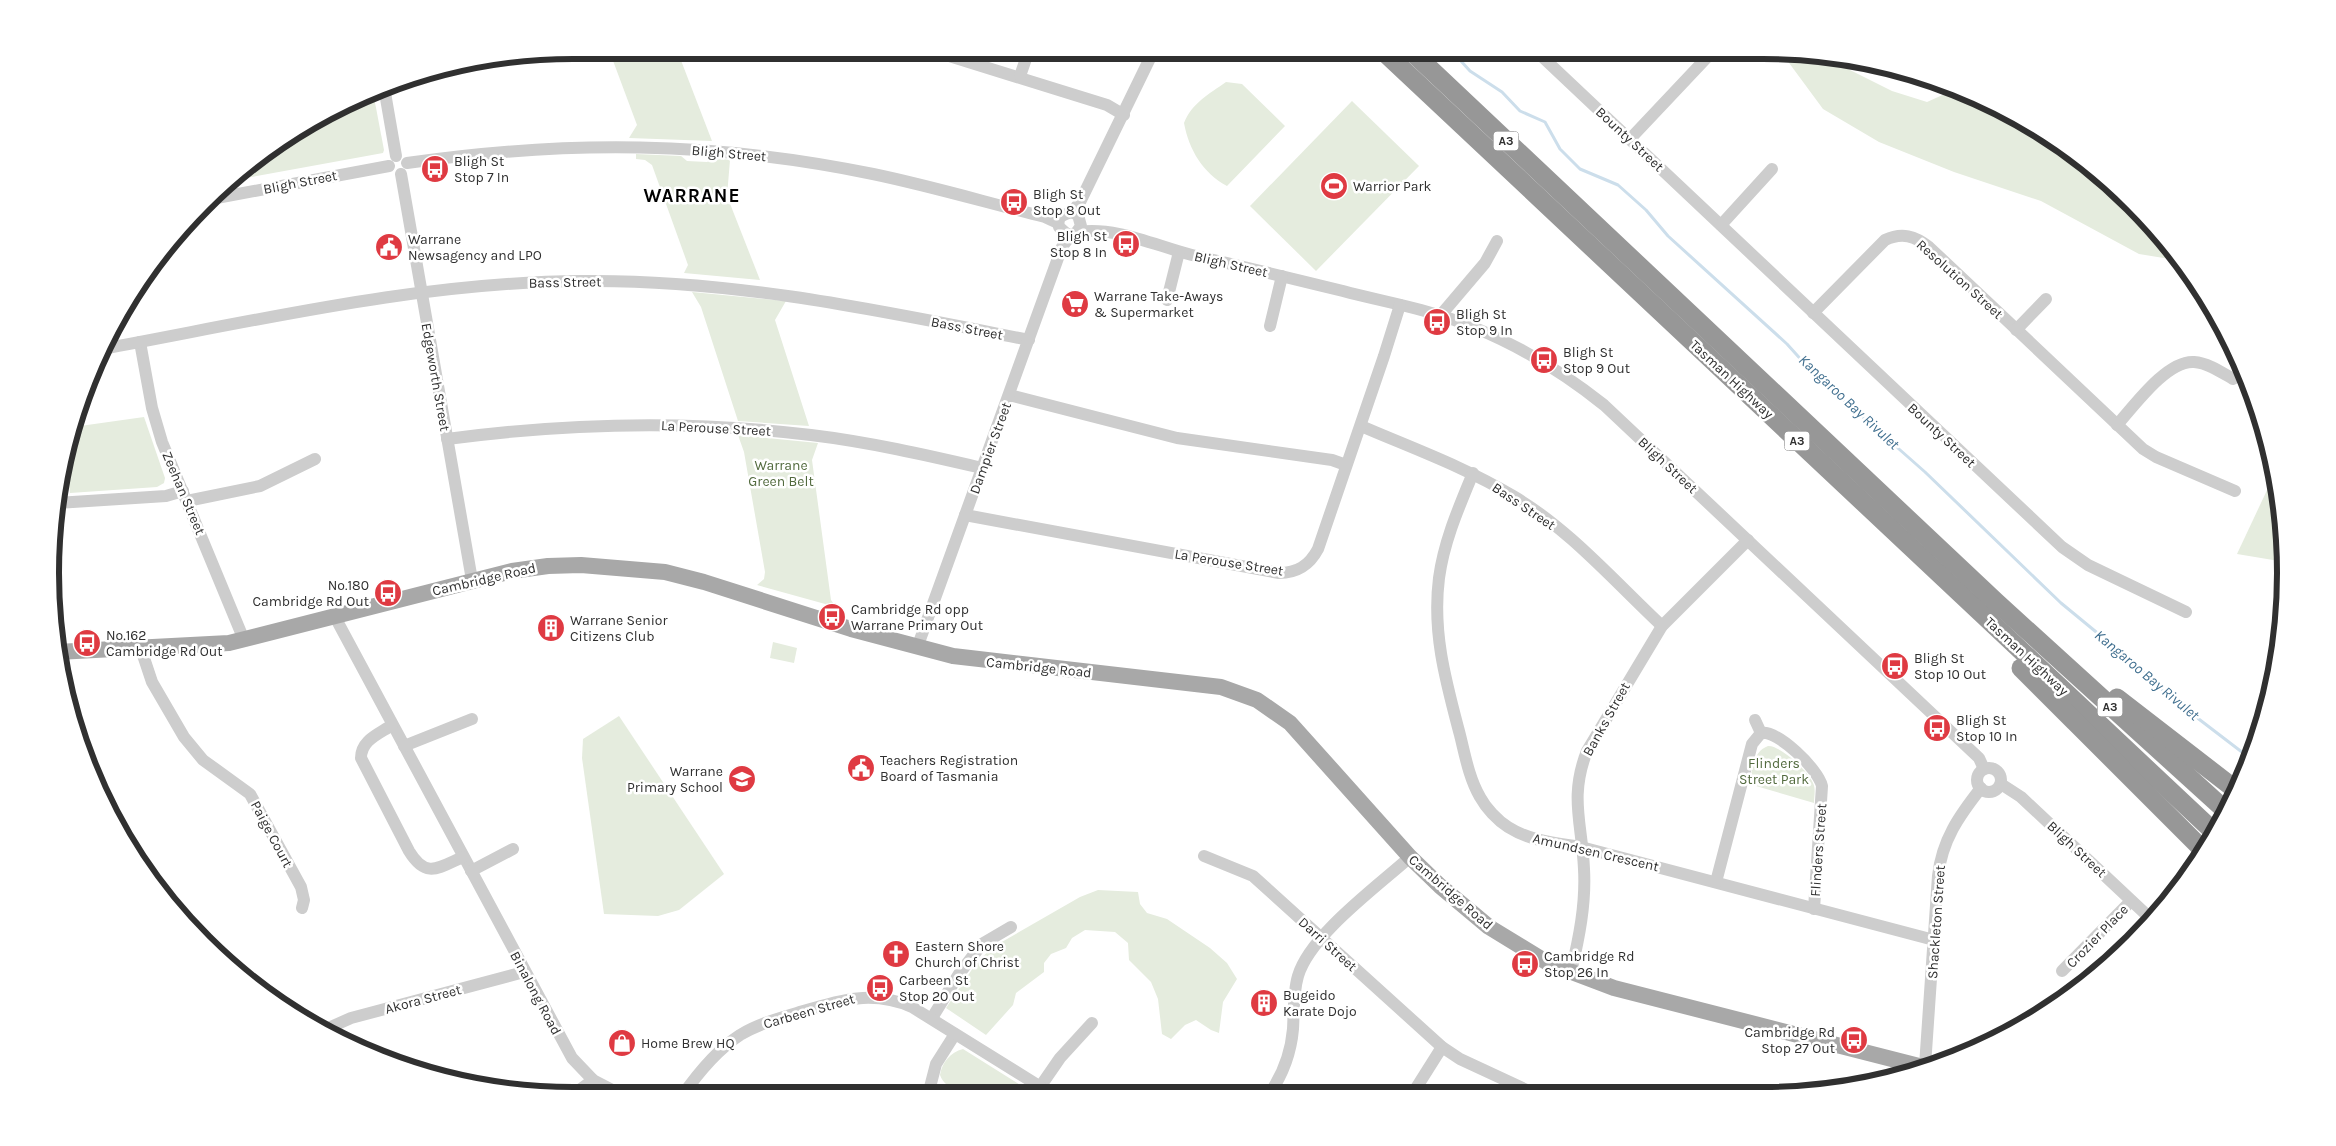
<svg xmlns="http://www.w3.org/2000/svg" width="2336" height="1146" font-family="Karla,sans-serif">
<rect width="100%" height="100%" fill="#fff"/>
<!-- green -->
<g fill="#e5ecde">
<polygon points="609,50 677,50 712,141 629,138 637,125"/>
<polygon points="1781,52 1822,56 1892,91 1927,102 1947,93 1945,84 1963,90 2054,138 2133,203 2176,256 2176,260 2139,254 2041,201 1954,172 1879,142 1823,109"/>
<path d="M1226,82L1242,84L1285,126L1227,186C1203,173 1189,150 1184,123C1192,103 1209,94 1226,82Z"/>
<polygon points="373,92 384,150 383,153 230,181 254,158 312,120"/>
<polygon points="1352,101 1419,166 1316,271 1250,206"/>
<polygon points="636,154 681,156 687,161 707,162 714,158 730,160 727,196 760,280 684,273 688,265 652,165 645,160 636,159"/>
<polygon points="692,292 786,301 775,320 809,426 738,421 701,307"/>
<polygon points="144,417 165,478 164,483 157,487 70,493 66,451 73,427"/>
<polygon points="738,435 818,443 812,460 831,600 836,607 757,585 764,579 765,572 744,452"/>
<polygon points="2276,471 2285,562 2237,554"/>
<polygon points="773,642 797,648 794,663 770,658"/>
<polygon points="619,716 724,874 679,910 658,916 604,914 582,758 583,739"/>
<path d="M1768,746C1780,745 1809,772 1813,783C1816,789 1814,796 1814,803L1749,784C1753,770 1752,752 1768,746Z"/>
<polygon points="1098,890 1138,892 1140,904 1147,913 1167,919 1210,948 1227,963 1237,979 1223,1002 1219,1033 1211,1030 1196,1020 1185,1025 1171,1039 1162,1034 1158,999 1151,982 1129,960 1128,943 1115,932 1085,930 1072,938 1066,948 1051,954 1044,963 1044,972 1016,993 1013,1005 986,1035 946,1008 977,962 993,947 1080,897"/>
<path d="M963,1049L1030,1091L1031,1094C1009,1094 949,1102 940,1075C942,1063 950,1052 963,1049Z"/>
</g>
<g fill="none" stroke-linecap="round" stroke-linejoin="round">
<!-- stream -->
<polyline stroke="#ccdeeb" stroke-width="3" points="1451,50 1470,71 1502,92 1520,111 1545,122 1560,149 1580,169 1618,185 1646,210 1668,236 1787,344 1814,374 1925,472 2061,603 2135,664 2170,697 2251,759"/>
<!-- minor -->
<g stroke="#cdcdcd" stroke-width="12">
<polyline points="930,50 1107,105 1124,115"/>
<polyline points="1535,50 2062,547 2088,565 2186,612"/>
<polyline points="1020,76 1029,50"/>
<polyline points="384,87 396,156"/>
<polyline points="1630,139 1714,50"/>
<path d="M407,163C567,140 713,141 873,174C931,186 988,203 1045,217L1058,223"/>
<polyline points="401,174 472,580"/>
<polyline points="211,199 389,166"/>
<path d="M1071,212L1078,215L1081,226L1075,234L1068,235L1059,227C1057,216 1062,216 1071,212C1074,211 1077,205 1080,202L1154,50"/>
<polyline points="1721,225 1772,169"/>
<path d="M1078,232C1117,226 1158,247 1196,256C1245,267 1294,279 1343,291C1369,298 1395,303 1421,310C1488,327 1550,362 1604,405L1979,758L1984,769"/>
<polyline points="1167,300 1179,252"/>
<path d="M1813,313L1885,240C1902,232 1915,236 1929,247L2143,449L2156,457L2235,491"/>
<polyline points="1440,316 1485,263 1497,241"/>
<polyline points="1270,326 1282,276"/>
<polyline points="2016,330 2046,299"/>
<polyline points="140,342 152,408 162,442 244,640"/>
<path d="M102,349C260,320 420,282 582,281C733,279 882,311 1029,340"/>
<polyline points="1009,395 1177,438 1332,460 1346,465"/>
<path d="M2117,425C2134,406 2167,360 2194,362C2208,363 2221,372 2233,379"/>
<path d="M1361,426C1412,448 1465,467 1513,496C1568,528 1615,582 1662,626"/>
<path d="M447,439C568,423 690,420 811,435C869,442 926,455 982,468"/>
<path d="M1473,473C1459,507 1444,541 1439,578C1432,633 1446,682 1460,735C1465,755 1469,778 1480,797C1486,808 1497,820 1508,827C1530,841 1555,843 1581,847L1934,940"/>
<polyline points="187,501 260,486 315,459"/>
<polyline points="57,503 166,496 183,491"/>
<path d="M965,515L1279,573C1297,573 1309,566 1318,549L1384,356L1400,305"/>
<polyline points="335,617 572,1058 593,1080 624,1096"/>
<polyline points="917,648 1062,247 1071,235"/>
<polyline points="141,649 152,682 184,737 203,760 250,794 301,887 304,900 302,908"/>
<polyline points="1755,720 1761,733"/>
<path d="M392,725C379,734 361,740 361,758L409,851C426,879 438,868 463,857"/>
<polyline points="404,746 472,719"/>
<circle cx="1989" cy="780" r="12"/>
<polyline points="2001,784 2021,797 2151,919"/>
<polyline points="1204,856 1253,876 1442,1047 1460,1059 1533,1093"/>
<polyline points="471,871 513,849"/>
<path d="M1716,882L1752,744L1761,733C1778,730 1818,769 1822,786L1814,909"/>
<polyline points="2062,971 2131,901"/>
<path d="M1571,972C1579,938 1586,904 1584,869C1582,823 1569,797 1587,751L1662,626L1748,540"/>
<polyline points="932,1018 959,974 982,944 1011,927"/>
<polyline points="324,1030 351,1018 524,972"/>
<path d="M1925,1066L1938,876C1942,840 1959,816 1981,788"/>
<polyline points="1040,1087 1060,1058 1092,1023"/>
<path d="M1270,1093C1283,1074 1291,1052 1293,1029C1294,1012 1293,993 1298,976C1310,935 1378,886 1410,857"/>
<polyline points="1413,1093 1442,1047"/>
<polyline points="952,1095 929,1091 936,1064 955,1034"/>
<polyline points="571,1096 593,1080"/>
<path d="M682,1096C698,1073 717,1050 740,1035C758,1024 777,1019 797,1013C837,1001 871,989 912,1007L1052,1094"/>
</g>
<!-- major -->
<polyline stroke="#a8a8a8" stroke-width="16" points="57,652 229,643 512,571 548,566 581,565 665,572 704,582 851,629 953,656 1221,687 1257,700 1290,723 1410,857 1440,886 1489,927 1548,963 1614,988 1923,1067"/>
<!-- highway -->
<g stroke="#979797" stroke-width="19">
<polyline points="1382,50 2213,831"/>
<polyline points="1410,50 1996,602 2225,810"/>
<polyline points="2021,668 2202,849"/>
<polyline points="2117,698 2236,790"/>
</g>
</g>
<!-- icons -->
<defs>
<g id="bus-disc" transform="scale(1.4375)"><circle r="9.5" fill="#df3a42" stroke="#fff"/><path d="M-5-6H5V4H4V6H2V4H-2V6H-4V4H-5ZM-3.5-4V0h7V-4ZM-3.5 1.2v1.5H-2V1.2ZM2 1.2v1.5H3.5V1.2Z" fill="#fff"/></g>
<g id="stadium-disc" transform="scale(1.4375)"><circle r="9.5" fill="#df3a42" stroke="#fff"/><path d="M0-5a6.5 5 0 1 0 0 10a6.5 5 0 1 0 0-10ZM-3.5-1.8h7v3.6h-7Z" fill="#fff"/></g>
<g id="civic-disc" transform="scale(1.4375)"><circle r="9.5" fill="#df3a42" stroke="#fff"/><path d="M-.6-6.5H3V-4.5H.6V-3L4-1V1h2V6H-6V1h2V-1L-.6-3ZM-1.2 2.5V6h2.4V2.5Z" fill="#fff"/></g>
<g id="supermarket-disc" transform="scale(1.4375)"><circle r="9.5" fill="#df3a42" stroke="#fff"/><path d="M-6-5.5h2.5l.6 2H6L4.5 2H-2.5L-4.4-4H-6ZM-1.5 3.2a1.3 1.3 0 1 0 .1 0ZM3 3.2a1.3 1.3 0 1 0 .1 0Z" fill="#fff"/></g>
<g id="building-disc" transform="scale(1.4375)"><circle r="9.5" fill="#df3a42" stroke="#fff"/><path d="M-4-6H4V6H1V3H-1V6H-4ZM-2.5-4.3h1.7v1.8h-1.7ZM.8-4.3h1.7v1.8H.8ZM-2.5-1h1.7V.8h-1.7ZM.8-1h1.7V.8H.8Z" fill="#fff"/></g>
<g id="school-disc" transform="scale(1.4375)"><circle r="9.5" fill="#df3a42" stroke="#fff"/><path d="M0-5L7-2L0 1L-7-2ZM-4 1L0 2.5L4 1V4Q0 6-4 4Z" fill="#fff"/></g>
<g id="church-disc" transform="scale(1.4375)"><circle r="9.5" fill="#df3a42" stroke="#fff"/><path d="M-1.2-6h2.4v3.5h3.3v2.4h-3.3V6h-2.4V-.1h-3.3v-2.4h3.3Z" fill="#fff"/></g>
<g id="shop-disc" transform="scale(1.4375)"><circle r="9.5" fill="#df3a42" stroke="#fff"/><path d="M-5-2.5h2.3a2.7 3.5 0 0 1 5.4 0H5L5.5 6h-11ZM-1.5-2.5h3a1.5 2.3 0 0 0-3 0Z" fill="#fff"/></g>
</defs>
<g fill-rule="evenodd">
<use href="#bus-disc" x="435" y="169"/>
<use href="#stadium-disc" x="1334" y="186"/>
<use href="#bus-disc" x="1014" y="202"/>
<use href="#bus-disc" x="1126" y="244"/>
<use href="#civic-disc" x="389" y="247"/>
<use href="#supermarket-disc" x="1075" y="304"/>
<use href="#bus-disc" x="1437" y="322"/>
<use href="#bus-disc" x="1544" y="360"/>
<use href="#bus-disc" x="388" y="593"/>
<use href="#bus-disc" x="832" y="617"/>
<use href="#building-disc" x="551" y="628"/>
<use href="#bus-disc" x="87" y="643"/>
<use href="#bus-disc" x="1895" y="666"/>
<use href="#bus-disc" x="1937" y="728"/>
<use href="#civic-disc" x="861" y="768"/>
<use href="#school-disc" x="742" y="779"/>
<use href="#church-disc" x="896" y="954"/>
<use href="#bus-disc" x="1525" y="964"/>
<use href="#bus-disc" x="880" y="988"/>
<use href="#building-disc" x="1264" y="1003"/>
<use href="#bus-disc" x="1854" y="1040"/>
<use href="#shop-disc" x="622" y="1043"/>
</g>
<g text-anchor="middle" stroke-width="5" stroke-linejoin="round" paint-order="stroke">
<!-- shield labels -->
<g fill="#fff" stroke="#6e6e6e" stroke-width="1">
<rect x="1493.5" y="131.5" width="25" height="19" rx="4"/>
<rect x="1784.5" y="431.5" width="25" height="19" rx="4"/>
<rect x="2097.5" y="697.5" width="25" height="19" rx="4"/>
</g>
<g font-size="12" font-weight="bold" fill="#303030">
<text x="1506" y="145">A3</text>
<text x="1797" y="445">A3</text>
<text x="2110" y="711">A3</text>
</g>
<!-- street labels -->
<g font-size="14" fill="#303030" stroke="#fff">
<text transform="translate(1630 139) rotate(43)" y="5">Bounty Street</text>
<text transform="translate(729 153) rotate(5)" y="5">Bligh Street</text>
<text transform="translate(300 182) rotate(-11)" y="5">Bligh Street</text>
<text transform="translate(1231 264) rotate(13)" y="5">Bligh Street</text>
<text transform="translate(1960 279) rotate(42)" y="5">Resolution Street</text>
<text transform="translate(565 282) rotate(-1)" y="5">Bass Street</text>
<text transform="translate(967 328) rotate(11)" y="5">Bass Street</text>
<text transform="translate(436 377) rotate(80)" y="5">Edgeworth Street</text>
<text transform="translate(1732 379) rotate(43)" y="5">Tasman Highway</text>
<text transform="translate(716 428) rotate(3)" y="5">La Perouse Street</text>
<text transform="translate(1942 435) rotate(43)" y="5">Bounty Street</text>
<text transform="translate(990 448) rotate(-70)" y="5">Dampier Street</text>
<text transform="translate(1668 465) rotate(43)" y="5">Bligh Street</text>
<text transform="translate(184 493) rotate(67)" y="5">Zeehan Street</text>
<text transform="translate(1524 506) rotate(34)" y="5">Bass Street</text>
<text transform="translate(1229 562) rotate(9)" y="5">La Perouse Street</text>
<text transform="translate(484 579) rotate(-13)" y="5">Cambridge Road</text>
<text transform="translate(2027 656) rotate(43)" y="5">Tasman Highway</text>
<text transform="translate(1039 667) rotate(6)" y="5">Cambridge Road</text>
<text transform="translate(1606 719) rotate(-61)" y="5">Banks Street</text>
<text transform="translate(272 834) rotate(62)" y="5">Paige Court</text>
<text transform="translate(2077 849) rotate(43)" y="5">Bligh Street</text>
<text transform="translate(1818 850) rotate(-86)" y="5">Flinders Street</text>
<text transform="translate(1596 852) rotate(13)" y="5">Amundsen Crescent</text>
<text transform="translate(1451 892) rotate(41)" y="5">Cambridge Road</text>
<text transform="translate(1936 922) rotate(-86)" y="5">Shackleton Street</text>
<text transform="translate(2097 936) rotate(-46)" y="5">Crozier Place</text>
<text transform="translate(1328 944) rotate(42)" y="5">Darri Street</text>
<text transform="translate(536 993) rotate(62)" y="5">Binalong Road</text>
<text transform="translate(423 999) rotate(-15)" y="5">Akora Street</text>
<text transform="translate(809 1011) rotate(-16)" y="5">Carbeen Street</text>
</g>
<!-- poi labels -->
<g font-size="14" fill="#303030" stroke="#fff" text-anchor="start">
<text x="454" y="166">Bligh St<tspan x="454" dy="16">Stop 7 In</tspan></text>
<text x="1353" y="191">Warrior Park</text>
<text x="1033" y="199">Bligh St<tspan x="1033" dy="16">Stop 8 Out</tspan></text>
<text x="1107" y="241" text-anchor="end">Bligh St<tspan x="1107" dy="16">Stop 8 In</tspan></text>
<text x="408" y="244">Warrane<tspan x="408" dy="16">Newsagency and LPO</tspan></text>
<text x="1094" y="301">Warrane Take-Aways<tspan x="1094" dy="16">&amp; Supermarket</tspan></text>
<text x="1456" y="319">Bligh St<tspan x="1456" dy="16">Stop 9 In</tspan></text>
<text x="1563" y="357">Bligh St<tspan x="1563" dy="16">Stop 9 Out</tspan></text>
<text x="369" y="590" text-anchor="end">No.180<tspan x="369" dy="16">Cambridge Rd Out</tspan></text>
<text x="851" y="614">Cambridge Rd opp<tspan x="851" dy="16">Warrane Primary Out</tspan></text>
<text x="570" y="625">Warrane Senior<tspan x="570" dy="16">Citizens Club</tspan></text>
<text x="106" y="640">No.162<tspan x="106" dy="16">Cambridge Rd Out</tspan></text>
<text x="1914" y="663">Bligh St<tspan x="1914" dy="16">Stop 10 Out</tspan></text>
<text x="1956" y="725">Bligh St<tspan x="1956" dy="16">Stop 10 In</tspan></text>
<text x="880" y="765">Teachers Registration<tspan x="880" dy="16">Board of Tasmania</tspan></text>
<text x="723" y="776" text-anchor="end">Warrane<tspan x="723" dy="16">Primary School</tspan></text>
<text x="915" y="951">Eastern Shore<tspan x="915" dy="16">Church of Christ</tspan></text>
<text x="1544" y="961">Cambridge Rd<tspan x="1544" dy="16">Stop 26 In</tspan></text>
<text x="899" y="985">Carbeen St<tspan x="899" dy="16">Stop 20 Out</tspan></text>
<text x="1283" y="1000">Bugeido<tspan x="1283" dy="16">Karate Dojo</tspan></text>
<text x="1835" y="1037" text-anchor="end">Cambridge Rd<tspan x="1835" dy="16">Stop 27 Out</tspan></text>
<text x="641" y="1048">Home Brew HQ</text>
</g>
<!-- park labels -->
<g font-size="14" fill="#526a3e" stroke="#fff">
<text x="781" y="470">Warrane<tspan x="781" dy="16">Green Belt</tspan></text>
<text x="1774" y="768">Flinders<tspan x="1774" dy="16">Street Park</tspan></text>
</g>
<!-- water labels -->
<g font-size="15" font-style="italic" fill="#406f8f" stroke="#fff">
<text transform="translate(1849 402) rotate(43)" y="5">Kangaroo Bay Rivulet</text>
<text transform="translate(2147 675) rotate(40)" y="5">Kangaroo Bay Rivulet</text>
</g>
<!-- district labels -->
<g font-size="19" font-weight="bold" letter-spacing="1" fill="#000" stroke="#fff">
<text x="692" y="202">WARRANE</text>
</g>
</g>
<!-- crop -->
<path d="M0 0H2336V1146H0ZM573 59H1763A514 514 0 0 1 2277 573V573A514 514 0 0 1 1763 1087H573A514 514 0 0 1 59 573V573A514 514 0 0 1 573 59Z" fill="#fff" fill-rule="evenodd"/>
<path fill="none" stroke="#303030" stroke-width="6" d="M573 59H1763A514 514 0 0 1 2277 573V573A514 514 0 0 1 1763 1087H573A514 514 0 0 1 59 573V573A514 514 0 0 1 573 59Z"/>
</svg>
